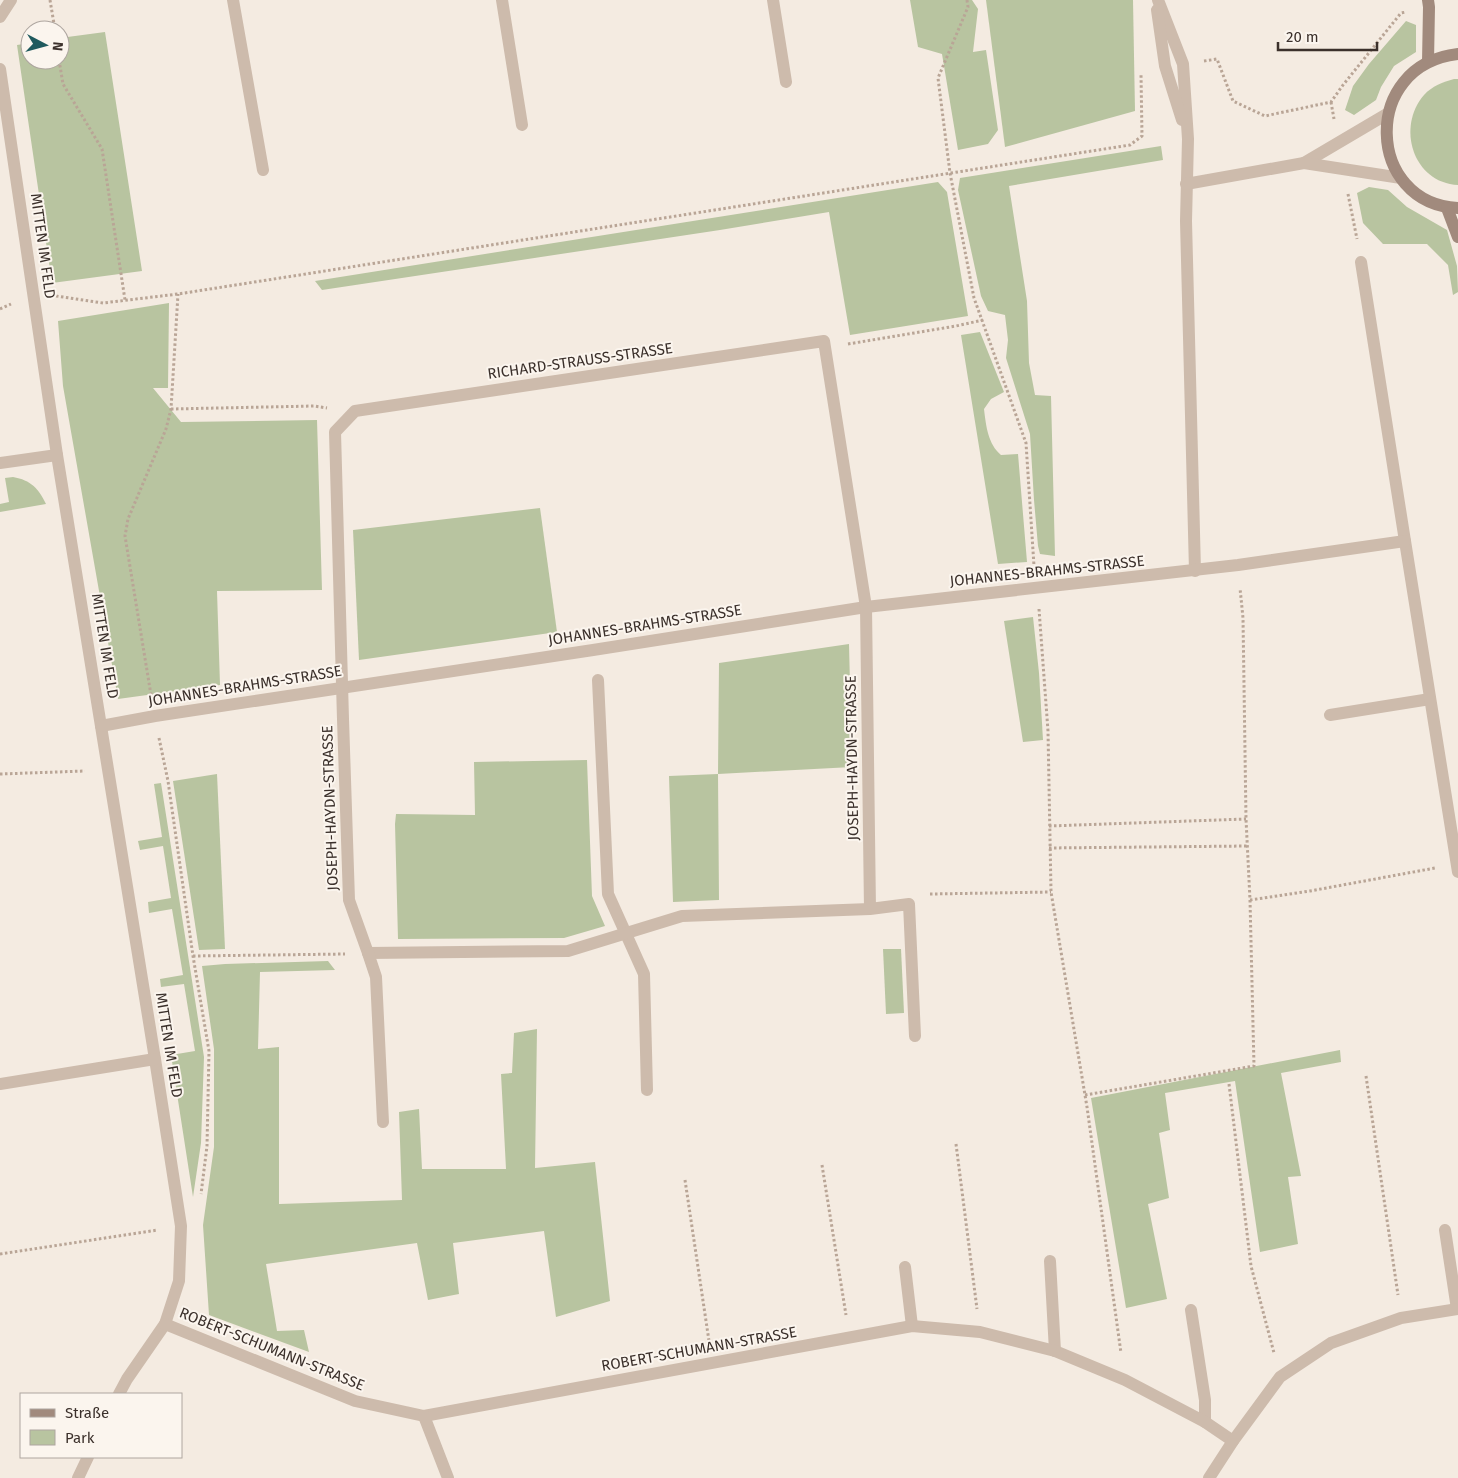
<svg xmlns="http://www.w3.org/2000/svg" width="1458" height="1478" font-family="'Fira Sans',sans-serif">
<rect width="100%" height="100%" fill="#f4ebe1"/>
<!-- green -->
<g fill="#b8c4a0">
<polygon points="910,0 972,0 978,9 973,52 986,50 998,130 988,144 958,150 942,54 918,47"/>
<polygon points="986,0 1133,0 1135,111 1005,147"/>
<polygon points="1406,21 1416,25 1416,52 1394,66 1381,87 1376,100 1354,115 1345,110 1353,86 1369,64"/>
<polygon points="105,32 142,271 52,283 17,45 30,43 30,60 60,60 60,38"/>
<path d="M1454,79H1458V185C1413,183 1396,127 1424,95C1432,86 1443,82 1454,79Z"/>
<polygon points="1161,146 1163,160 1009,186 1027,301 1029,363 1035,395 1051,396 1055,556 1040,554 1038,546 1034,500 1030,434 1006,358 1008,340 1005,315 988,311 981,296 958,190 960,178"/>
<polygon points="938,182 947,192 968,316 850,335 829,212 720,230 322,290 315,281"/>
<polygon points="1369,187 1388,190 1407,207 1447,230 1457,266 1458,292 1453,295 1448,265 1427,244 1383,244 1363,223 1357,193"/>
<polygon points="169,303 168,388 153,388 181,422 317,420 322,590 217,591 220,685 118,699 63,386 58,321"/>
<path d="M980,332L1004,392L991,399L984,409C986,426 988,444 1001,455L1018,454L1027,562L998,564L961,335Z"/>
<path d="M13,477C31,480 39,489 46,504L0,512V504L9,502L5,478Z"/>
<polygon points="540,508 557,632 359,660 353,530"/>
<polygon points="1033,617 1039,673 1043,740 1023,742 1004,621"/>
<polygon points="849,644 852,767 718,774 719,900 673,902 669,776 718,774 719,663"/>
<polygon points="587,760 592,896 605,926 564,938 398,939 395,824 396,814 475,815 474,762"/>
<polygon points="217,774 225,949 199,950 173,781"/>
<polygon points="161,783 204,1057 201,1143 193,1197 171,1055 195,1051 184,984 161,987 160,979 183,975 172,909 149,913 148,902 171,898 163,846 140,850 138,841 162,837 154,784"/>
<polygon points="883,949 901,949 904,1013 886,1014"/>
<polygon points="328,961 335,970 260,972 258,1049 279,1047 279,1204 402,1200 399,1112 419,1109 422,1169 506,1169 501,1074 512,1073 514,1033 537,1029 535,1168 595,1162 610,1301 556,1317 544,1231 453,1243 459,1294 428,1300 417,1243 266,1264 277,1331 304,1330 309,1352 209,1315 203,1225 214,1147 214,1049 202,966 225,964"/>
<polygon points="1340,1050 1341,1062 1281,1073 1301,1176 1288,1177 1298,1244 1260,1252 1235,1081 1165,1093 1170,1130 1159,1133 1169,1198 1148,1204 1167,1299 1126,1308 1091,1098"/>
</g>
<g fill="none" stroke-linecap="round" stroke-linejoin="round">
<!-- path -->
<g stroke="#b9a596" stroke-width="3" stroke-dasharray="2.5 2.5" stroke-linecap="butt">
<polyline points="50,0 55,30"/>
<polyline points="967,0 968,7 938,78 950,173 974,298 1026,443 1034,566"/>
<polyline points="59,60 63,84 102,149 125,300"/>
<polyline points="1204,61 1217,59 1233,101 1265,116 1331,102 1343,85 1401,13 1406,12"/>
<polyline points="1331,102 1334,119"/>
<polyline points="1348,194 1357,239"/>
<polyline points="56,296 103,303 178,294 1130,145 1142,136 1141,74"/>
<polyline points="0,309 11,304"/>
<polyline points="848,344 956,326 983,320"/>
<polyline points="171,409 314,406 327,408"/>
<polyline points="1039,609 1048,731 1051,892 1087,1107 1121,1353"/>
<polyline points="151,695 125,536 128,519 166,429 171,409 178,294"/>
<polyline points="159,738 168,781 193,956 209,1051 207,1146 201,1194"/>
<polyline points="0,774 85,771"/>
<polyline points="1049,826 1246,819"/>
<polyline points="1049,848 1247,846"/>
<polyline points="930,894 1051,892"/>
<polyline points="1250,900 1310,891 1435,868"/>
<polyline points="193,956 345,954"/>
<polyline points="1366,1076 1398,1295"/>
<polyline points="1229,1084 1251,1266 1274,1353"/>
<polyline points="1085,1095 1254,1066 1250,900 1246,819 1243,618 1240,588"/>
<polyline points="956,1144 977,1309"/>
<polyline points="822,1165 846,1315"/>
<polyline points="685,1180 709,1341"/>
<polyline points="0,1254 158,1230"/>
</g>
<!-- lane -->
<g stroke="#cdbbac" stroke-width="12">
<polyline points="1330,715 1430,699"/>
<polyline points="1445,1230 1457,1309"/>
<polyline points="1050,1261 1055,1351"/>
<polyline points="905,1267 912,1326"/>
<polyline points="1191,1310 1205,1400 1205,1422"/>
</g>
<!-- street -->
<g stroke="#cdbbac" stroke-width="12">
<polyline points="233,0 263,170"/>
<polyline points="502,0 522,125"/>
<polyline points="773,0 786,82"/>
<polyline points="1158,0 1183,64 1188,139 1186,221 1195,571"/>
<polyline points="1157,10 1165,66 1182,120"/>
<polyline points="0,17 11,0"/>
<polyline points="0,69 57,455 155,1059 181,1226 179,1281 165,1324 127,1379 119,1394"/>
<polyline points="1304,163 1387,114"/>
<polyline points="1186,184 1304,163 1401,178"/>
<polyline points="1361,262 1405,541 1458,872"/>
<polyline points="0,463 57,455"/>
<polyline points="598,680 608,894 644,974 647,1090"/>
<polyline points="101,726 155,716 593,650 866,607 1238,565 1405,541"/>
<polyline points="870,909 866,607 824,341 355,411 335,432 343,719 349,900 368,953 568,951 682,916 870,909 909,904 915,1036"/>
<polyline points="368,953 376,977 383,1122"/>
<polyline points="0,1084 155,1059"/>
<polyline points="165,1324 355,1401 424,1416 912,1326 980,1332 1055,1351 1125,1380 1205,1422 1233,1441"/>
<polyline points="424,1416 448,1478"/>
<polyline points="78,1478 88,1457"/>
<polyline points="1209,1478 1233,1441 1280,1377 1331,1343 1401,1318 1458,1309"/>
</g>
<!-- secondary -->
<g stroke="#a18a7d" stroke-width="12">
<polyline points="1428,0 1429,7 1428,62"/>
<path d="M1458,54C1360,65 1366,204 1458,208"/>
<polyline points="1447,208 1458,237"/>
</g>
</g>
<g text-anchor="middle" stroke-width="4" stroke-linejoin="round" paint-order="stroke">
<!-- street labels -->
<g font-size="15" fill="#3b302b" stroke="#fbf5ee">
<text transform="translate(43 246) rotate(82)" y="5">MITTEN IM FELD</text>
<text transform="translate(580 361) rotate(-8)" y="5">RICHARD-STRAUSS-STRASSE</text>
<text transform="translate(1047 571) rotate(-6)" y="5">JOHANNES-BRAHMS-STRASSE</text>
<text transform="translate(645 625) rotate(-9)" y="5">JOHANNES-BRAHMS-STRASSE</text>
<text transform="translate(105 646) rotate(81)" y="5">MITTEN IM FELD</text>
<text transform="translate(245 686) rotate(-9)" y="5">JOHANNES-BRAHMS-STRASSE</text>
<text transform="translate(852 758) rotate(-91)" y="5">JOSEPH-HAYDN-STRASSE</text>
<text transform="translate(330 808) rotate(-92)" y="5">JOSEPH-HAYDN-STRASSE</text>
<text transform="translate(169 1045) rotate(81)" y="5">MITTEN IM FELD</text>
<text transform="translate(272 1349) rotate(22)" y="5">ROBERT-SCHUMANN-STRASSE</text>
<text transform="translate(699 1349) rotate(-10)" y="5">ROBERT-SCHUMANN-STRASSE</text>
</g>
</g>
<!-- legend -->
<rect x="20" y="1393" width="162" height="65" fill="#fbf5ee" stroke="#aea6a0"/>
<rect x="30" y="1409" width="25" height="8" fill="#a18a7d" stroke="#aea6a0"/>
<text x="65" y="1418" font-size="15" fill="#3b302b">Straße</text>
<rect x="30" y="1430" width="25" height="15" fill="#b8c4a0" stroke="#aea6a0"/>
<text x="65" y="1443" font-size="15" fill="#3b302b">Park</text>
<!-- north arrow -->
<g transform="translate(45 45) rotate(96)"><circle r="24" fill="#fbf5ee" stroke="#aea6a0"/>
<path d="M0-4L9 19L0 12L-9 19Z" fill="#1f5a5e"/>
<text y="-8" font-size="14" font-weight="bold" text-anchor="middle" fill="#3b302b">N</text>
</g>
<!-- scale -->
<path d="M1278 42v8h99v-8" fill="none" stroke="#3b302b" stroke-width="2.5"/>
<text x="1286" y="42" font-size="15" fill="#3b302b" stroke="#fbf5ee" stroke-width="4" paint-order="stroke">20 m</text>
</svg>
